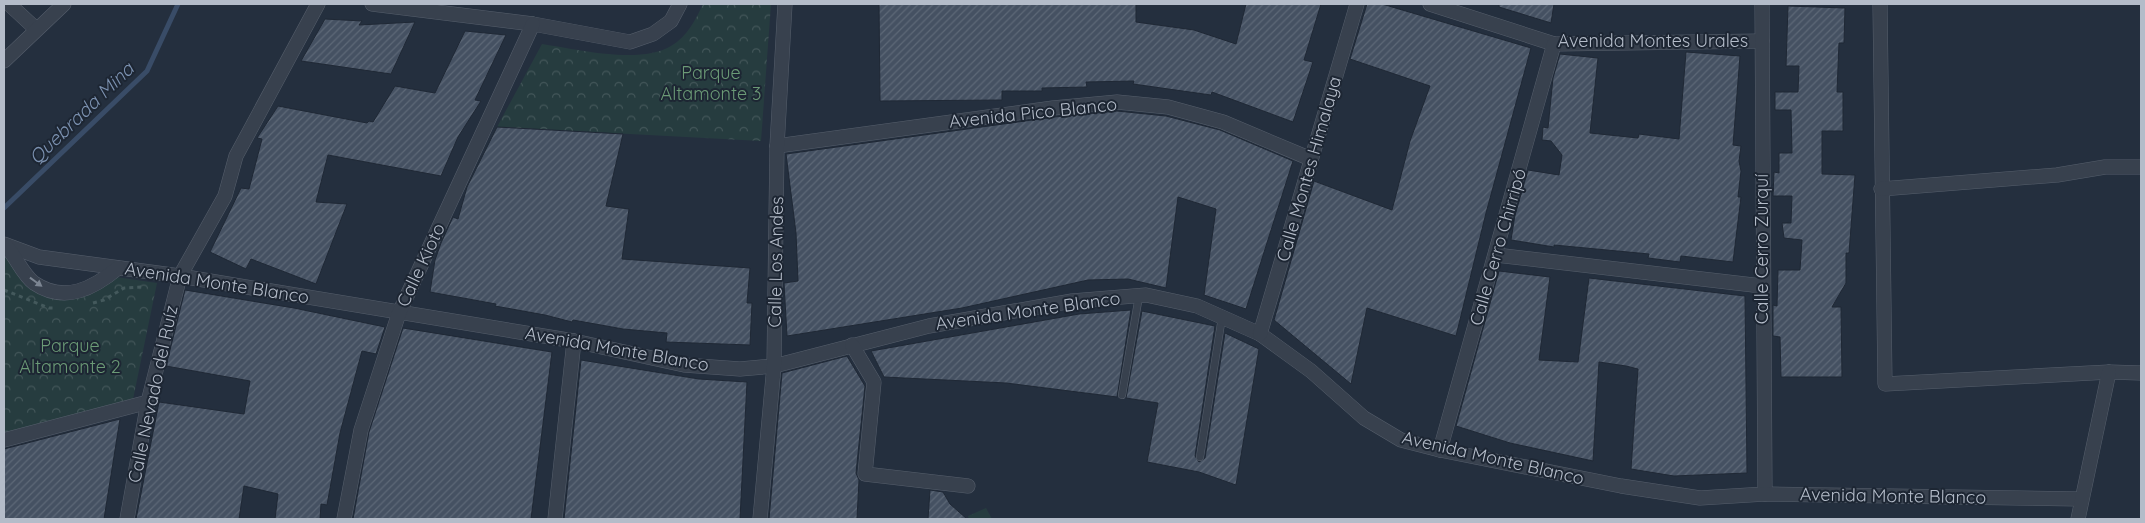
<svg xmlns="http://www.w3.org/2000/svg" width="2145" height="523" font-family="Quicksand,sans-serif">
<defs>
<pattern id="park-crowns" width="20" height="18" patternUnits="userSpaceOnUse" patternTransform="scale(1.25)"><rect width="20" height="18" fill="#263c3f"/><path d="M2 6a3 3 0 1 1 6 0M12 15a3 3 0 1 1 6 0" fill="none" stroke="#435659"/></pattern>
<pattern id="building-hatch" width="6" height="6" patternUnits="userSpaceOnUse" patternTransform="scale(1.25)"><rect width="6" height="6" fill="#455162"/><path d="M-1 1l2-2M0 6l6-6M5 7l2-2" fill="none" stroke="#5d6877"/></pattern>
</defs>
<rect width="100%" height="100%" fill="#242f3e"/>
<!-- park -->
<g fill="url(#park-crowns)">
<path d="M703,4H771L761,141L497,127L542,44C576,49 640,65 671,46C687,37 696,19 703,4Z"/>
<polygon points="4,246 33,282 56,291 109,276 157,283 131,409 4,440"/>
<polygon points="986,508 992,519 969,519 968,516"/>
</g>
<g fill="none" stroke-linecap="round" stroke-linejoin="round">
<!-- stream -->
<polyline stroke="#394c67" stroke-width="5" points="4,208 147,71 178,4"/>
</g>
<!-- building -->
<g fill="url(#building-hatch)" stroke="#1f2835">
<polygon points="879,4 1136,4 1136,22 1194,30 1236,44 1246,4 1321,4 1304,60 1313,62 1293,122 1212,92 1211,95 1133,84 1134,81 1086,82 1087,87 1042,88 1042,91 1002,91 1002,100 880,101"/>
<polygon points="1367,4 1382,4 1531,48 1486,213 1456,336 1367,308 1351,384 1274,320 1314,181 1392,210 1410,141 1430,86 1350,59"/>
<polygon points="1499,4 1554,4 1551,23 1499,7"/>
<polygon points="1788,6 1845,8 1844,43 1839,43 1837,92 1843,92 1843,131 1822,131 1822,174 1855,175 1849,253 1846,253 1846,283 1832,307 1841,307 1842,377 1781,377 1780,337 1773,336 1773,305 1777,306 1778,270 1800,270 1802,240 1784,238 1782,223 1791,223 1792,196 1773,196 1774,172 1779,173 1779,153 1792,153 1791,110 1775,110 1775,92 1798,92 1799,66 1786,66"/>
<polygon points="325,19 362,21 359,25 415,22 391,74 301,61"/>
<polygon points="465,31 506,35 475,100 481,101 458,137 441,176 328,155 316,202 347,204 316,284 251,259 246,269 210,252 241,188 249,189 262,139 257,138 278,106 367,123 369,121 373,122 395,86 435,93"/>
<polygon points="1686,52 1740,56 1733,145 1741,146 1739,161 1741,171 1738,197 1741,197 1733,262 1681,256 1680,262 1648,258 1649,254 1554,245 1554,247 1511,240 1515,215 1528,170 1559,175 1562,155 1551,141 1542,140 1543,127 1548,128 1553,78 1560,54 1598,58 1590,133 1638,138 1639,134 1679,139"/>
<polygon points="1117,111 1166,116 1220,130 1293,161 1246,309 1204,295 1216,209 1178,197 1166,288 1128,279 1088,280 962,308 787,336 784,283 798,281 796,233 786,154 1054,117"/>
<polygon points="497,127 623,134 606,206 629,209 622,259 750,268 747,303 752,303 750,345 666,342 667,333 623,329 573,320 572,322 545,315 495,306 496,304 430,292 435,260 441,243 453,217 458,219 467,187"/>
<polygon points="1499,271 1550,277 1539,360 1578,362 1589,278 1745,296 1747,473 1674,476 1631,469 1638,369 1626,366 1599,362 1593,461 1510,443 1456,426"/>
<polygon points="185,290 294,308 385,327 376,354 362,351 340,433 327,505 321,504 320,519 275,519 278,494 244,486 239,519 136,519 159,402 244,414 250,381 166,366"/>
<polygon points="1131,310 1117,397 1006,383 884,377 871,351 1079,314"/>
<polygon points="1142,311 1215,326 1195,456 1199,462 1205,458 1225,333 1259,349 1236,485 1199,472 1147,462 1158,403 1126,398"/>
<polygon points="403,328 552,352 531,519 353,519 369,432"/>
<polygon points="847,356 865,386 856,473 859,480 857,519 769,519 782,373"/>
<polygon points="581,360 699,379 747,382 740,519 564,519"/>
<polygon points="120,419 104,519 4,519 4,449"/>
<polygon points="930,490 943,492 950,504 967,519 928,519"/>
</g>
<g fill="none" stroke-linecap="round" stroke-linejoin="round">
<!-- lane casing -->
<g stroke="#565f6c" stroke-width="8">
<g id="lane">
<polyline points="1122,395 1139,296"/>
<polyline points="1200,457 1222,317"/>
</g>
</g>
<!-- street casing -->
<g stroke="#565f6c" stroke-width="15">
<g id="street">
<polyline points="9,4 36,29"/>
<polyline points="372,4 533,24 630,42 653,34 671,21 680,4"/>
<polyline points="1430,4 1554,44 1762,41"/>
<polyline points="1762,4 1765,494"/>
<polyline points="1880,4 1885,384 2109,372 2141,373"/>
<polyline points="4,61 64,4"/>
<polyline points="777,146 1053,108 1117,102 1168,107 1223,122 1311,159"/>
<polyline points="1881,189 2057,175 2105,167 2141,167"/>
<polyline points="4,244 39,257 180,276 574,341 684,365 740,369 774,366 929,326 1072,301 1146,295 1197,306 1260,334 1311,371 1364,418 1401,440 1440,450 1621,486 1700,498 1765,494 2081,499"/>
<path d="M6,246C16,257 23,275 34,283C65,304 94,288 118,268"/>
<polyline points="1496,255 1762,286"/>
<polyline points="1260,334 1357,4"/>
<polyline points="852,345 874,382 865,474 968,486"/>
<polyline points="4,440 148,402"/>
<polyline points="1440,450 1554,44"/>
<polyline points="127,519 148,402 180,276 225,196 236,156 318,4"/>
<polyline points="344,519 361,430 399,313 533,24"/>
<polyline points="555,519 574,341"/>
<polyline points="760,519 774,366 777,146 785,4"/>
<polyline points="2078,519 2109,372"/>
</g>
</g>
<!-- path -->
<g stroke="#44595c" stroke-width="3" stroke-dasharray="4 4" stroke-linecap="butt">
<polyline points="4,290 49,308 54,308"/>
<polyline points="93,303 104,300 124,288 143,287"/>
</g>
<!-- lane -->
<use href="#lane" stroke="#38414e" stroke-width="7"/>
<!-- street -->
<use href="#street" stroke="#38414e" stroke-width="14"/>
</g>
<!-- one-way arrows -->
<defs><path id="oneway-solid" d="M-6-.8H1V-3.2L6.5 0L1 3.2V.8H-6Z" transform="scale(1.25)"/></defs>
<use fill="#7c8592" href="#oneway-solid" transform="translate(36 282) rotate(36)"/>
<g text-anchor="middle" stroke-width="4" stroke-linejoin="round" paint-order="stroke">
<!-- street labels -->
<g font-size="18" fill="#b4bcc9" stroke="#1d2633">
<text x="1653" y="47">Avenida Montes Urales</text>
<text transform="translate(1033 113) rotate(-6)" y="6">Avenida Pico Blanco</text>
<text transform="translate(1309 169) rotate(-74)" y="6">Calle Montes Himalaya</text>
<text transform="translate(1498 247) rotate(-74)" y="6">Calle Cerro Chirripó</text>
<text transform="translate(1762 249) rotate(-90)" y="6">Calle Cerro Zurquí</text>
<text transform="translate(776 262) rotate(-89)" y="6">Calle Los Andes</text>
<text transform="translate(421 265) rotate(-65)" y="6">Calle Kioto</text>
<text transform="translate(217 283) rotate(9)" y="6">Avenida Monte Blanco</text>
<text transform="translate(1028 311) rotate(-8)" y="6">Avenida Monte Blanco</text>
<text transform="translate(617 349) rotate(10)" y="6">Avenida Monte Blanco</text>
<text transform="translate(153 394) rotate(-78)" y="6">Calle Nevado del Ruíz</text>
<text transform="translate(1493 458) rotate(13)" y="6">Avenida Monte Blanco</text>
<text transform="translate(1893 496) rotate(1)" y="6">Avenida Monte Blanco</text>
</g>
<!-- park labels -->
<g font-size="18" fill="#6b9a76" stroke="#1d2633">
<text x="711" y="79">Parque<tspan x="711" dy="21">Altamonte 3</tspan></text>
<text x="70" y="352">Parque<tspan x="70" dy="21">Altamonte 2</tspan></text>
</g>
<!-- water labels -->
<g font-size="19" font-style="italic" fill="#7c92b1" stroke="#1d2633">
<text transform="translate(81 113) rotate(-44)" y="7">Quebrada Mina</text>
</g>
</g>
<!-- border -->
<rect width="2145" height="523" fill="none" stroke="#b4bcc9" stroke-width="10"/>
</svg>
